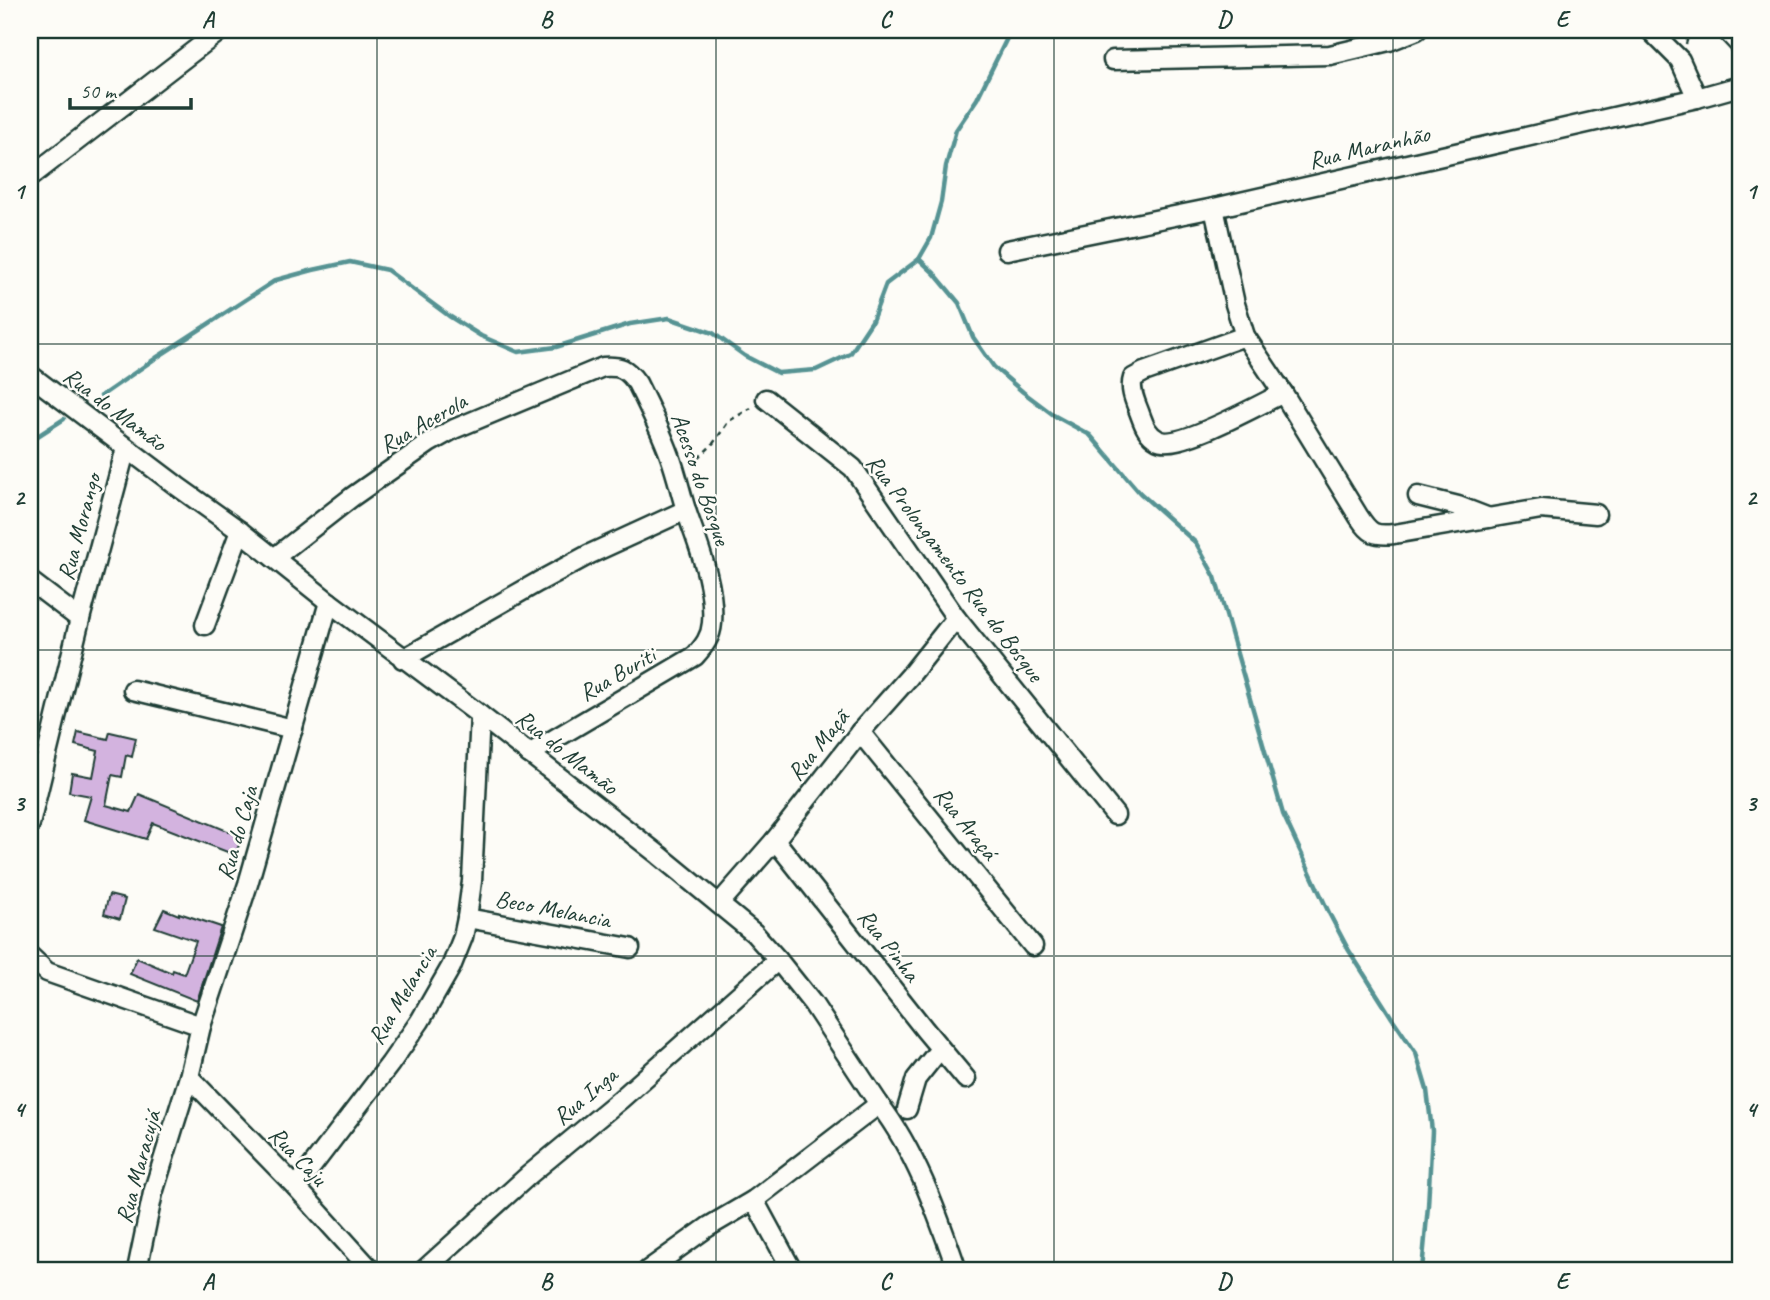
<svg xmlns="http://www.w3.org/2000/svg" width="1770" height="1300" font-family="Caveat,sans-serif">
<rect width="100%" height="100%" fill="#fdfcf7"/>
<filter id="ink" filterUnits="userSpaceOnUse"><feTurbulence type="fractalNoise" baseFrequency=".0143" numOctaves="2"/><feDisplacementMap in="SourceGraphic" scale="14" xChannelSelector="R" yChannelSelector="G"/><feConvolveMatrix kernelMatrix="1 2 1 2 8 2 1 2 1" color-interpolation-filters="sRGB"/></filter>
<g filter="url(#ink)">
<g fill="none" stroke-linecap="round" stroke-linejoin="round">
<!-- stream -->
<g stroke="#579393" stroke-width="4.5">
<polyline points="919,259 934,273 959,303 973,337 994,367 1023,392 1055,416 1090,435 1140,493 1196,543 1215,577 1283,814 1330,915 1348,949 1392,1018 1416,1053 1427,1090 1432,1131 1428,1206 1422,1270"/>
<polyline points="101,396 156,358 276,280 313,270 350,262 387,270 449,316 481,336 518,352 556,347 630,324 669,318 713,333 745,356 778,373 816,370 850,354 872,321 886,284 919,259 931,238 941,202 946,166 956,130 977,99 1011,30"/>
<polyline points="30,441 64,419"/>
</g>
</g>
<!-- building -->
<g fill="#d3b3df" stroke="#1f3d34" stroke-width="2">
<polygon points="78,732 108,739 110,732 136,738 132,757 126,755 122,777 112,775 106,805 131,812 139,794 242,837 235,855 153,823 146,839 84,820 91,796 69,792 72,773 93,777 98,751 75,745"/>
<polygon points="109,895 125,899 120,919 104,914"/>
<polygon points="164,909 179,915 179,913 221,927 197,1001 130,974 137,958 172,973 173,970 184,974 196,941 155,927"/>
</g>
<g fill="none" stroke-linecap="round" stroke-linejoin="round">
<!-- minor casing -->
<g stroke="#1f3d34" stroke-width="23">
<g id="minor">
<polyline points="1650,30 1680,60 1697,98"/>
<polyline points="1726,30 1740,45"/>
<polyline points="1113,60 1330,55 1389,41 1417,30"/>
<polyline points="30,177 221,30"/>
<path d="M1214,208L1235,304L1245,336L1283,393L1359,517C1370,534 1375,536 1394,534L1541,509L1596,514"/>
<polyline points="1007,250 1214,208 1697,98 1740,86"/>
<path d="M1245,336L1144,372L1133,378C1129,390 1136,403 1140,414C1144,425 1147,434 1158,440C1178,450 1261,404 1283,393"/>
<path d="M30,375L177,486L240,531L329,602L480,715L659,855L754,933L778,960L813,1004L879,1104C916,1152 937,1213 957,1270"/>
<polyline points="766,399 853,468 956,618 1115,815"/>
<polyline points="1418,496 1458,506 1489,518"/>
<path d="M274,558L352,497L429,443L454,429L603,367C621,366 626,368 637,383C649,407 661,431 670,456C677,475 681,495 687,513C699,548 715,585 712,623C711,637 704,646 695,656L529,754"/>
<polyline points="30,581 80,619"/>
<polyline points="205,625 240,531"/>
<polyline points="403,659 538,582 590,554 686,510"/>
<polyline points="133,690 293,729"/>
<polyline points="860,732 1033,946"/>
<polyline points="30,824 80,619 126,448"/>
<polyline points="775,840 925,1030 966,1079"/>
<polyline points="719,904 775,840 860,732 909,677 956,618"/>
<polyline points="467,918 630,948"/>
<polyline points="30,956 47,972 201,1026"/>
<polyline points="189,1077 296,1187 371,1270"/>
<polyline points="907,1109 916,1079 940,1049"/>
<polyline points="296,1187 390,1064 420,1021 451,967 463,937 467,918 472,881 480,715"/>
<polyline points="754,1200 792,1270"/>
<polyline points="137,1270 153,1193 189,1077 201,1026 248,884 329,602"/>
<polyline points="424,1270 529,1175 621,1099 778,960"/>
<polyline points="648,1270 708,1227 754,1200 879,1104"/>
</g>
</g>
<!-- path -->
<g stroke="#1f3d34" stroke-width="2.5" stroke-dasharray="5 5" stroke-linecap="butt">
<polyline points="1686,44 1690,30"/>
<polyline points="691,465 712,445 729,421 751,408"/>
<polyline points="928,1270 937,1264"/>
</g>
<!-- minor -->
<use href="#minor" stroke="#fdfcf7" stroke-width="18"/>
</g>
</g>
<!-- grid -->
<path fill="none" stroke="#1f3d34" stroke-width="2" stroke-opacity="0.55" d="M377,30V1270M716,30V1270M1054,30V1270M1393,30V1270M30,344H1740M30,650H1740M30,956H1740"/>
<g text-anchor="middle" stroke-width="5" stroke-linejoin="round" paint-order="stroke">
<!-- street labels -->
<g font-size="24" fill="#1f3d34" stroke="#fdfcf7">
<text transform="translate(1369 147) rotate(-13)" y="8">Rua Maranhão</text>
<text transform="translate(115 409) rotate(37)" y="8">Rua do Mamão</text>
<text transform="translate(423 423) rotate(-30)" y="8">Rua Acerola</text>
<text transform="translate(701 479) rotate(71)" y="8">Acesso do Bosque</text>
<text transform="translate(79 527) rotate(-75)" y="8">Rua Morango</text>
<text transform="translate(955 568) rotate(53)" y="8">Rua Prolongamento Rua do Bosque</text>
<text transform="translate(617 674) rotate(-30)" y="8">Rua Buriti</text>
<text transform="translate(818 745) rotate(-51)" y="8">Rua Maçã</text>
<text transform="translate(567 752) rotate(38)" y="8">Rua do Mamão</text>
<text transform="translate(966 823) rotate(51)" y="8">Rua Araçá</text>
<text transform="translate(237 833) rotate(-74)" y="8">Rua do Caja</text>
<text transform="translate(553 909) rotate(11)" y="8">Beco Melancia</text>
<text transform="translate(889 945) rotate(52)" y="8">Rua Pinha</text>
<text transform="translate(402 995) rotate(-59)" y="8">Rua Melancia</text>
<text transform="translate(585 1096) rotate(-40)" y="8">Rua Inga</text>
<text transform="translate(298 1156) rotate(46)" y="8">Rua Caju</text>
<text transform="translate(138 1167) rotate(-75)" y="8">Rua Maracujá</text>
</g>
</g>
<!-- margin -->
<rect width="1770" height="1300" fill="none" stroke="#fdfcf7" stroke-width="77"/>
<!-- scale -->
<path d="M70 98v10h121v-10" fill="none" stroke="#1f3d34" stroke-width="3.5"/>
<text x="80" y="98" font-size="21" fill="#1f3d34" stroke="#fdfcf7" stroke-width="5" paint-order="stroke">50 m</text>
<rect x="38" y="38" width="1694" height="1224" fill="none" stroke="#1f3d34" stroke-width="2.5"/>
<g font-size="23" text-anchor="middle" font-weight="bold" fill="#1f3d34">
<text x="208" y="27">A</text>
<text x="546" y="27">B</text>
<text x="885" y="27">C</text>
<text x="1224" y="27">D</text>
<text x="1562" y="27">E</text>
<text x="19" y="199">1</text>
<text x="1751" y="199">1</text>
<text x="19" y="505">2</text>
<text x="1751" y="505">2</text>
<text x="19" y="811">3</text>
<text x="1751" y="811">3</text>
<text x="19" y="1117">4</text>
<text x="1751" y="1117">4</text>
<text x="208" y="1289">A</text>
<text x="546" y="1289">B</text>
<text x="885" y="1289">C</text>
<text x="1224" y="1289">D</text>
<text x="1562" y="1289">E</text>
</g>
</svg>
